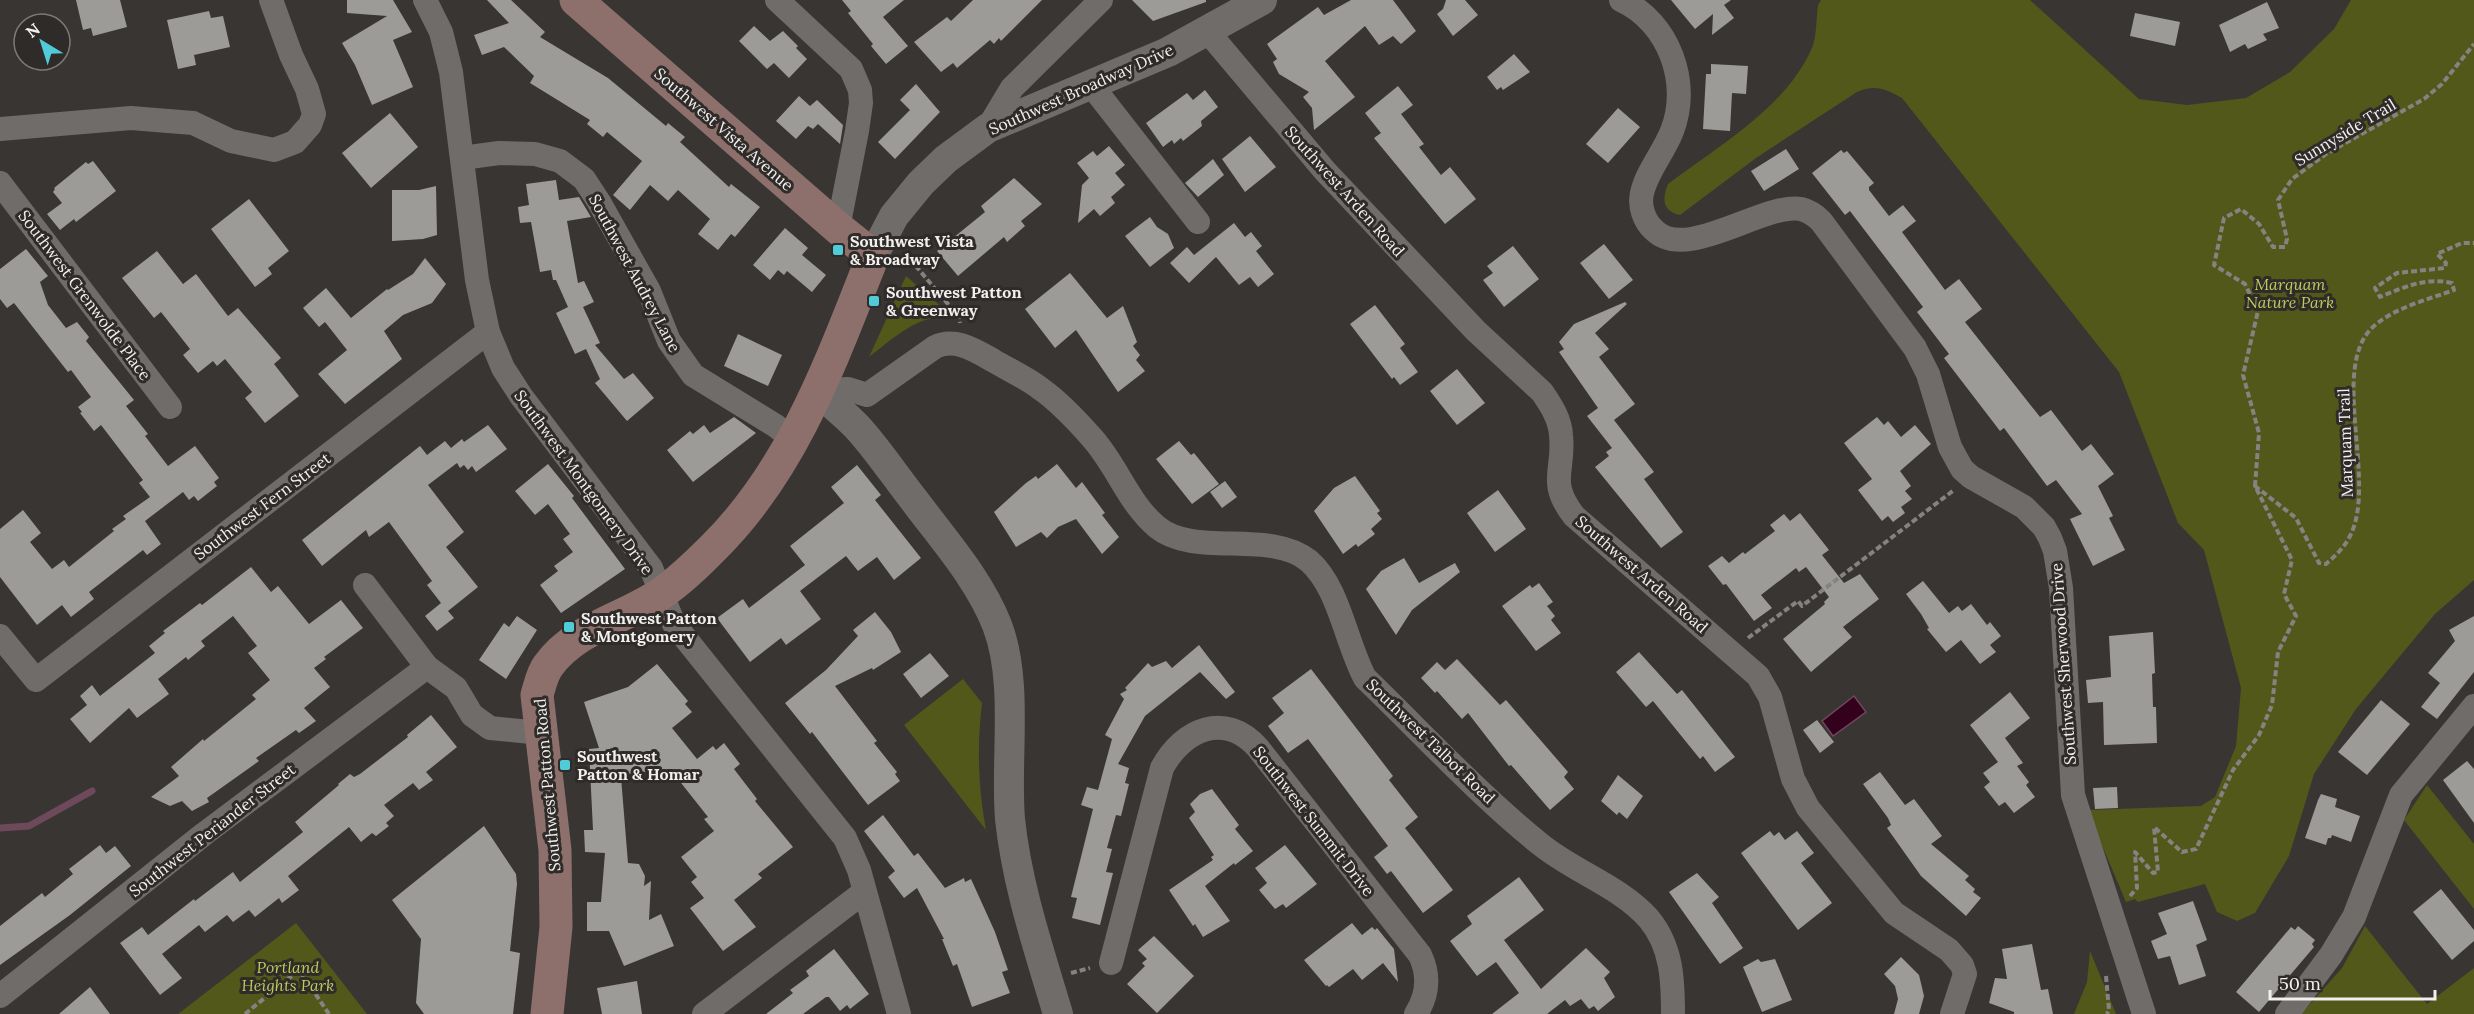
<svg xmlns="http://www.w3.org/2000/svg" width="2474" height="1014" font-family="Lora,serif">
<rect width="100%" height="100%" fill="#383533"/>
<!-- green -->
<g fill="#51581a">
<path d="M1821,0H2030L2139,99L2187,105L2246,98L2290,72L2334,29L2351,0H2474V580L2435,614L2356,709L2314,774L2289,856L2255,913L2237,921L2217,912L2205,884L2138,902L2135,899L2126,902L2087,810L2201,806L2215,797L2236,746L2241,688L2204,550L2178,523L2119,372L1902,98C1886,89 1874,84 1857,92L1756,158L1680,215C1662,211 1662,199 1668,184C1717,147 1785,108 1811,50C1817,38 1816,19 1818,5Z"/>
<path d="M906,276L952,316C917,315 895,337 869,357Z"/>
<path d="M963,679L982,703C977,746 978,787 986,830L904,725Z"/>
<polygon points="2427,785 2474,844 2474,909 2404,820"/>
<polygon points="296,923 367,1014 178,1014"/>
<polygon points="2365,926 2427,1004 2474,968 2474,1014 2301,1014 2342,968"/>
<polygon points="2090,951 2116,1014 2074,1014 2087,982"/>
</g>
<!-- water -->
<polygon fill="#34011c" stroke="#6d495b" stroke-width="1.5" points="1854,696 1866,712 1833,736 1822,721"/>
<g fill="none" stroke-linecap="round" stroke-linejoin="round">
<!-- stream -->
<polyline stroke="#6d495b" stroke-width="7" points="0,828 29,826 92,791"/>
</g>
<!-- building -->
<g fill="#9c9b98">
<polygon points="76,0 120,0 127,27 93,36 91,28 83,30"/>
<polygon points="347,0 393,0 412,32 393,40 413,87 372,105 355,65 342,43 387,16 347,13"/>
<polygon points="487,0 511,0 545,32 540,37 608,78 666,126 668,123 685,137 680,142 729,187 731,184 760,207 735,237 731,234 718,250 698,234 710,219 678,190 668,201 650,185 630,210 613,195 642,161 607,132 603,137 587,124 590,120 530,83 534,76 504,47 482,55 474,35 509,23"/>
<polygon points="842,0 904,0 883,17 908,46 886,64 871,46 873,44 848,13 851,11"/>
<polygon points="973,0 1042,0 1001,41 999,38 994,44 990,40 957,68 953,63 941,72 914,42 947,17 951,21"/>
<polygon points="1132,0 1206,0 1206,2 1153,21"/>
<polygon points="1351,0 1393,0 1416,31 1401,44 1393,36 1379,45 1365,26 1325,61 1355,97 1314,130 1312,108 1303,97 1309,92 1279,74 1273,62 1277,59 1267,44 1318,7 1324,15"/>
<polygon points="1446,0 1465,0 1478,15 1453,36 1437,14 1443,9"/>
<polygon points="1671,0 1731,0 1724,5 1734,18 1712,35 1713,14 1695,29"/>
<polygon points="2267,2 2279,28 2263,34 2267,40 2248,49 2245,44 2230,52 2219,25"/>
<polygon points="209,11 211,18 223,16 230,47 194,55 196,65 178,69 167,20"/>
<polygon points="2135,13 2180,22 2175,46 2130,36"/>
<polygon points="754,26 770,41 783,31 798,46 796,48 807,59 789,78 774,63 767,69 739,41"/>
<polygon points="1514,54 1530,72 1503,90 1501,87 1497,90 1487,77"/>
<polygon points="1711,64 1748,66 1746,94 1732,93 1730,131 1703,129 1706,74 1711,74"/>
<polygon points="916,84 940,112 895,159 878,142 910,110 900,100"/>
<polygon points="1398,86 1413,105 1401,114 1424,144 1419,147 1441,175 1450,167 1476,199 1445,224 1374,138 1381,133 1365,113"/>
<polygon points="1205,90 1218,107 1201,121 1202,126 1183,141 1181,138 1174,144 1172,140 1163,147 1146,123 1187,93 1193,100"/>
<polygon points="799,96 810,106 817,100 843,125 840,144 818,124 813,129 808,126 796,139 776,121"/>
<polygon points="1618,108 1640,127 1608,163 1586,144"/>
<polygon points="390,113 418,147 371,188 342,153"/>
<polygon points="1250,136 1276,167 1245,192 1222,159"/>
<polygon points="1109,146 1125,165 1115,173 1125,185 1111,197 1115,203 1100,216 1094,209 1078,223 1082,185 1089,178 1077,163 1093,151 1097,156"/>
<polygon points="1786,149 1799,169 1764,191 1751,171"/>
<polygon points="1841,150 1844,153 1847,151 1874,183 1869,187 1869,190 1889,216 1903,205 1916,221 1902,232 1945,290 1959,279 1982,309 1965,322 2040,417 2051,410 2082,451 2091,444 2114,474 2098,486 2113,516 2109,518 2125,550 2093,566 2070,519 2082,514 2056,480 2047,486 2004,428 2000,431 1944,358 1949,354 1917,312 1923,307 1850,211 1845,215 1812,173"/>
<polygon points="1213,159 1224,175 1198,197 1185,183"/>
<polygon points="93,161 116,191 76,222 74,219 60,230 47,214 62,203 53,192 55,189 54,188 86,162 88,164"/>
<polygon points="1014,178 1042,204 1021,221 1025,226 1007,242 1004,237 958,276 937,251 985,212 981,206"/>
<polygon points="556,180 559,200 579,197 591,217 567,221 578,283 584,281 594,302 583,307 600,343 595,345 624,379 633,373 654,398 627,421 595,383 600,379 586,349 575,354 556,313 568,307 556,280 553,280 551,270 540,272 531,222 520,223 518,207 529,205 526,184"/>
<polygon points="436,186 437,235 423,239 392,241 392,190 419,190"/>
<polygon points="249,199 289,251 268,268 272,274 255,287 211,229"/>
<polygon points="1150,217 1157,227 1168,234 1174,248 1150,267 1125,236"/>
<polygon points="1234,223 1245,237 1251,232 1262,246 1256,251 1274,274 1258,287 1250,277 1239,285 1216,257 1189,283 1170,263 1187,247 1194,255"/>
<polygon points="785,228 808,248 802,255 826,275 812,292 787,271 784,275 778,270 770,280 753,265"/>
<polygon points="1604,244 1633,280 1609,299 1580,263"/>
<polygon points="1513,246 1539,279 1504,307 1483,280 1493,273 1487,266"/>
<polygon points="26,249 48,276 40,282 48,305 66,328 77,322 89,337 86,341 134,400 126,406 148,434 145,436 168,466 195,446 219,478 214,482 217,486 198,501 194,496 189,500 183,492 145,521 161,544 147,555 143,550 89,592 94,599 71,617 62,605 37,625 0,577 0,529 23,510 41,533 30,542 52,569 64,560 69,567 114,531 112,529 126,519 123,516 150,497 139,483 143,480 101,425 94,431 80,413 82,412 78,407 91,397 71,370 68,372 14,303 7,308 0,299 0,269"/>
<polygon points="157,251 183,284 196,274 228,316 238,308 281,358 274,364 299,396 265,423 245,398 252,392 225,359 217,366 213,361 198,373 183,355 190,349 161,312 154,318 122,278"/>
<polygon points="425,258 446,284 432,303 403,315 384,331 402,359 345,404 318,374 347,350 325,322 319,327 303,308 326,288 351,318 387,289 388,290 413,274"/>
<polygon points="1070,273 1107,318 1123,306 1137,342 1133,346 1140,355 1136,360 1145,371 1118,392 1076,330 1055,348 1025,309"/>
<polygon points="1625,302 1627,304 1595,333 1609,349 1599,357 1635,404 1614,420 1654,472 1644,479 1683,532 1661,548 1595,467 1609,456 1606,452 1612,448 1587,416 1598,408 1559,352 1564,349 1559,342 1574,324"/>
<polygon points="1375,305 1405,344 1400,348 1418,372 1400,385 1394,377 1392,379 1350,324"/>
<polygon points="738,334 782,355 768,386 724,366"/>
<polygon points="1457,369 1485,403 1457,425 1430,391"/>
<polygon points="734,417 756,433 693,482 667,450 690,431 693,434 704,425 710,433"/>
<polygon points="1877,417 1884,425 1888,421 1901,437 1915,425 1931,444 1900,471 1911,486 1905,491 1912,499 1901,507 1905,513 1893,522 1888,516 1882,521 1858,490 1872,479 1844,443"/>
<polygon points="488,425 507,449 476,472 472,466 468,470 464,465 460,468 457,463 428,485 464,532 446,547 478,587 448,611 454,618 437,631 425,616 441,603 427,585 432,581 389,522 369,537 366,530 322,566 302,540 420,446 427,455 445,441 451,448 462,439 464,442"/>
<polygon points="1179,441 1191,455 1194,453 1219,484 1192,504 1156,459"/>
<polygon points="548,464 574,496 572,498 625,569 561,613 540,585 558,571 554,566 573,552 563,539 570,534 548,504 535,515 515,491"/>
<polygon points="1057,464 1076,488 1082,482 1105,513 1102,515 1119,537 1102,554 1076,519 1058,527 1047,538 1041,532 1016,547 994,512 1026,483 1036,476 1038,479"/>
<polygon points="857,465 881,495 875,500 921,558 894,580 877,557 858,571 846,556 800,591 821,619 786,645 781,638 750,662 717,618 743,599 749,608 805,565 790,546 844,503 831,487"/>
<polygon points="1355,476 1380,511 1377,513 1382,519 1371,529 1375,534 1358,547 1356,544 1343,554 1314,511 1334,488"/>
<polygon points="1225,481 1237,497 1222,508 1210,492"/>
<polygon points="1498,490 1526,529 1495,552 1467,513"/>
<polygon points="1800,513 1829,550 1822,555 1844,583 1860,574 1879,599 1843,627 1852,637 1811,672 1783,639 1825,604 1824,602 1829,597 1806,567 1799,572 1796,568 1761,595 1772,608 1754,621 1726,584 1723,585 1708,566 1722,556 1729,563 1743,552 1745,554 1775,531 1770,525 1784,514 1790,521"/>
<polygon points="1404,558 1419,583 1455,563 1460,572 1412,610 1396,635 1366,589 1381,571"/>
<polygon points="251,567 271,592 278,586 309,624 341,600 363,628 324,657 326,659 314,668 330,687 304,708 316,721 299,733 296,730 256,758 259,761 207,798 209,802 192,811 182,801 170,806 151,797 179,776 171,767 203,739 204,741 256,699 252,695 270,680 248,653 257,646 233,616 201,641 205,646 188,660 186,657 158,679 169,694 137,718 129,708 90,743 70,719 87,705 80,696 92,685 100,696 155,653 149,646 165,633 163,631 200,603 202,605"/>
<polygon points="1923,581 1949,613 1958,606 1962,611 1971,604 1987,625 1990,622 2001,636 1990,645 1996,652 1980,664 1961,640 1946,652 1927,629 1929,628 1921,614 1906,594"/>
<polygon points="1539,583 1553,602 1547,606 1555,616 1551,620 1561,633 1536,651 1502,606 1530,585 1532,588"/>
<polygon points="875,612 891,632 901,652 873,670 872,668 835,686 877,741 874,743 897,772 895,774 900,781 868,805 812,732 810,734 785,703 826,670 858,636 853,630"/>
<polygon points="517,616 537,630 506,679 479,660 504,623 509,627"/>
<polygon points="2474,616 2474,672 2437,719 2421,707 2440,683 2428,673 2455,641 2449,630"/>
<polygon points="2153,632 2155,673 2152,674 2153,707 2156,707 2157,743 2104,745 2103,702 2088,703 2086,680 2111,677 2109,636"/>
<polygon points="1199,645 1235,692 1226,699 1200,672 1145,716 1118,764 1129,768 1125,783 1129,784 1121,816 1116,815 1107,848 1112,849 1106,872 1113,873 1100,925 1072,918 1077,898 1071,897 1093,809 1081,805 1087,787 1098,790 1112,739 1105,735 1124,699 1120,694 1127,690 1125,688 1148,663 1152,667 1166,661 1172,668"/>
<polygon points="1639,652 1677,694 1682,690 1735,757 1715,772 1703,756 1700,759 1653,701 1646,707 1616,672"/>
<polygon points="930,653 949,676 921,698 903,674"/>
<polygon points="1457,659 1500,705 1506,700 1568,772 1564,777 1574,789 1550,810 1511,765 1509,766 1468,713 1462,719 1437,691 1435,693 1421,678 1437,662 1445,670"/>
<polygon points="657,664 688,701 685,704 692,712 672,728 697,759 713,746 716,750 724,743 740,764 734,769 757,799 755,801 793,847 758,874 762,878 734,900 756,927 723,951 690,908 704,898 691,882 697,877 681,857 714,831 704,819 708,817 670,769 627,774 627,777 621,777 628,863 639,864 645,876 644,886 651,881 649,920 661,914 674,946 624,966 609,931 587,931 587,902 601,902 605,853 585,852 584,830 593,830 589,749 599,748 584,702 628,687"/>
<polygon points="1311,669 1393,776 1389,780 1418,817 1405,828 1453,890 1423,913 1391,871 1387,874 1374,857 1388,846 1308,739 1288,753 1268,726 1284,713 1272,698"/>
<polygon points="2010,692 2030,718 2005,738 2023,763 2017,766 2029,782 2026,785 2035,797 2014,813 2005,802 1999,806 1984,787 1990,782 1983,773 1998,762 1970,725"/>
<polygon points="2381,700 2410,724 2367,775 2338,752"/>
<polygon points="431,715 457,747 426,772 433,780 419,790 413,783 384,805 394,816 386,823 389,826 376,836 372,833 361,842 349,827 288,876 299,890 282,903 279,898 255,917 249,910 233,922 227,915 205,932 199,925 162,954 182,978 160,995 120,943 142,927 148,935 194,899 195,901 233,872 240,882 303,832 295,822 339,785 338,784 350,774 354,777 360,774 408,737 407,735"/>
<polygon points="1817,720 1834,742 1820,753 1803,730"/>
<polygon points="2467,761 2474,769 2474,823 2443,780"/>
<polygon points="1880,772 1905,805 1914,799 1942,836 1931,844 1969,876 1965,880 1975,889 1973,892 1981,898 1966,916 1921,876 1887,828 1891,825 1888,818 1863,784"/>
<polygon points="1618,775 1643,796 1627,819 1619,812 1617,815 1601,801"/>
<polygon points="2117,787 2118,808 2095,809 2093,788"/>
<polygon points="1212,789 1239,825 1235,829 1253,851 1235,865 1234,863 1205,886 1230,921 1203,937 1195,924 1193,926 1169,890 1213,860 1211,857 1214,855 1189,818 1195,812 1190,804 1200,794"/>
<polygon points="2321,794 2337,799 2335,807 2360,816 2351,842 2332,835 2331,838 2328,838 2326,845 2305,838 2318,800"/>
<polygon points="883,815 914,856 918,853 945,888 964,878 965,882 971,879 995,932 1008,970 1002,972 1010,993 972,1007 957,964 953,966 942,939 944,939 917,888 904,898 888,877 895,871 864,831"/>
<polygon points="484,826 516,874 517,884 510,951 520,953 513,1014 424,1014 416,1003 421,939 392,900"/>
<polygon points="1770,831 1774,836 1779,832 1785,840 1797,831 1814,853 1801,863 1832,903 1798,930 1741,853"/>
<polygon points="100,845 106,853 115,846 131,866 70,915 0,965 0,926 42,893 45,897 73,874 69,869"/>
<polygon points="1285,845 1317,884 1286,908 1283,904 1275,909 1259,890 1267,883 1255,868"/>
<polygon points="1697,873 1719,897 1712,903 1743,948 1720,964 1669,892"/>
<polygon points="1519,877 1544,910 1504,940 1541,989 1586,948 1610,972 1604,978 1615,997 1598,1011 1594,1006 1589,1009 1581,999 1570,1006 1565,1000 1547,1014 1492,1014 1519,993 1496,962 1477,976 1450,941 1472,924 1467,916"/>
<polygon points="2441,889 2474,930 2474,941 2452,960 2413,912"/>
<polygon points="2193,901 2207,940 2196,945 2206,976 2179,985 2170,956 2158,959 2151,941 2167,934 2158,913"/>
<polygon points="1352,923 1362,935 1372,927 1375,930 1377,928 1385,938 1394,949 1398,982 1383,963 1362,980 1353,969 1329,987 1327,985 1326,986 1304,960"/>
<polygon points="2298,926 2315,940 2312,944 2314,947 2259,1012 2236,992 2291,927 2295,930"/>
<polygon points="1154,936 1194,976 1157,1013 1127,984 1145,966 1142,963 1147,959 1138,950"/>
<polygon points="2032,944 2041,990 2048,989 2053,1014 2014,1014 2014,1012 1989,1003 1995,978 2007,979 2002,949"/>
<polygon points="834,949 869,994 850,1009 847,1005 840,1011 829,997 826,997 803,1014 766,1014 793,993 790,990 809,976 806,971"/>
<polygon points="1901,957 1919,975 1924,996 1919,1014 1894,1014 1898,999 1895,986 1884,974"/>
<polygon points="1758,959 1761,962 1775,959 1792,1000 1762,1012 1743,967"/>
<polygon points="637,981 642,1014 602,1014 597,988"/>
<polygon points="90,987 110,1014 59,1014"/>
</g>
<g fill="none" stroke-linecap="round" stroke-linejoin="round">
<!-- path -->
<g stroke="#858381" stroke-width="4" stroke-dasharray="6 3" stroke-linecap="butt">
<polyline points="904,252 959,317 960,323"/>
<polyline points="2255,486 2259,433 2243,375 2258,311 2245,284 2214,265 2224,218 2241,209 2259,224 2273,247 2285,247 2287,239 2278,200 2292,179 2326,154 2424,99 2442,84 2474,44"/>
<polyline points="1748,638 1798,601 1802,606 1954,490"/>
<path d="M2130,896L2137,888L2135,852L2153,873L2158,872L2154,827L2182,852L2196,849L2233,770L2259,735L2272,705L2278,652L2296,616L2284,594L2292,560L2255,486L2296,518L2319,563L2326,564C2335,556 2344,548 2350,536C2378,482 2328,366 2374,326C2396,307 2427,300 2454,290L2452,283C2426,277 2404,287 2380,297L2375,288L2397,273L2445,268L2446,263L2437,254L2462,243H2474"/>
<polyline points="1071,973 1090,968"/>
<polyline points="2106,976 2109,1010 2107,1014"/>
<polyline points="245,1014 299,970 329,1014"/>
</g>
<!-- minor -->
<g stroke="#6f6c6a" stroke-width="24">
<polyline points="425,0 441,32 451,72 477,280 488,332 503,368 521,396 651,568 674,624 845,838 859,870 899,1014"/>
<polyline points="777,0 851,69 860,90 861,103 857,131 838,228"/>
<path d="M1621,0C1669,22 1691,83 1672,131C1664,152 1647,171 1642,193C1639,206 1644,221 1654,230C1686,263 1764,202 1801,209C1809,211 1815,215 1821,221L1915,348L1928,374L1950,447L1962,469L1971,477L2024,507L2044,527L2050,538L2055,551L2061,588L2073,795L2144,1014"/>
<path d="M1208,32L1325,171L1476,331L1542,392C1551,405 1560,419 1561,435C1565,471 1547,481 1574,516L1758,676L1770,697L1793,779L1808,808L1894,913L1949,950L1962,965L1965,974L1952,1014"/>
<polyline points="1092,86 1198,222"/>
<polyline points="988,128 1012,88 1101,0"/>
<polyline points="0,129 131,118 193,123 231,141 274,150 295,142 310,125 314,114 307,89 291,55 271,0"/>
<polyline points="462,158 499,153 535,154 560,161 584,179 599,202 649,291 669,341 693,375 776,426 793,440"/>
<polyline points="0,183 170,407"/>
<path d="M818,391L848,389L867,395L935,347C956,337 976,351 994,361C1009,370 1027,378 1041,389C1058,401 1079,423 1093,439C1117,466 1129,504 1157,527C1194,558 1271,529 1309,561C1339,587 1346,643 1365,678C1423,734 1478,794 1540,844C1574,872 1620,886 1649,919C1672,947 1673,980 1673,1014"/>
<polyline points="365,585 427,667 456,688 472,715 490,728 540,733"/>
<polyline points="0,636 36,680 488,332"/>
<path d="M1111,963L1162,768C1183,729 1225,711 1258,748L1420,955C1430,976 1428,995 1416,1014"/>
<polyline points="0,996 204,834 427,667"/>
<polyline points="704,1014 864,892"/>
<polyline points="2287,1014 2331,955 2354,917 2401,795 2474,706"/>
</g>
<!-- tertiary -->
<g stroke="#6f6c6a" stroke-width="30">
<polyline points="873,256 894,216 921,183 946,159 988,128 1168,52 1262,0"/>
<path d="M818,391C831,404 846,415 858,428C878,450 895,476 914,500C943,539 979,579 997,625C1019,682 1005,759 1010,819C1017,886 1039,950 1058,1014"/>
</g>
<!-- secondary -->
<path stroke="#8d6f6c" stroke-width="33" d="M547,1014L556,927L555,850L537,695C540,685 542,674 548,666C575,628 626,618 662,593C681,580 697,564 713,548C794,468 832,359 873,256L838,228L576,0"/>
</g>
<!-- markers -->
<g fill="#52cbd8" stroke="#2e2b29" stroke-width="2">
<rect x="832" y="244" width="12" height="12" rx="3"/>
<rect x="868" y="295" width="12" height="12" rx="3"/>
<rect x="563" y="621" width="12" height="12" rx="3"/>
<rect x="559" y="759" width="12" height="12" rx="3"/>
</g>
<g text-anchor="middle" stroke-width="6" stroke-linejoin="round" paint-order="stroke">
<!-- street labels -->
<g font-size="16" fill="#f2f0ef" stroke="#2e2b29">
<text transform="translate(1081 89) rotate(-24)" y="6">Southwest Broadway Drive</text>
<text transform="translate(724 129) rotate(41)" y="6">Southwest Vista Avenue</text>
<text transform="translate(2345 132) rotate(-31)" y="6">Sunnyside Trail</text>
<text transform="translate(1345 191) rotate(48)" y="6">Southwest Arden Road</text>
<text transform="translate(635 273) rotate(62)" y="6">Southwest Audrey Lane</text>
<text transform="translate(85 295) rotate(53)" y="6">Southwest Grenwolde Place</text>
<text transform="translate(2345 443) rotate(-92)" y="6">Marquam Trail</text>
<text transform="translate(584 482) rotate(54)" y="6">Southwest Montgomery Drive</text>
<text transform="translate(262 506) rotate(-37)" y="6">Southwest Fern Street</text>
<text transform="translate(1642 574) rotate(41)" y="6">Southwest Arden Road</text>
<text transform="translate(2063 664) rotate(-94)" y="6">Southwest Sherwood Drive</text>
<text transform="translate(1431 741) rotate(44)" y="6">Southwest Talbot Road</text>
<text transform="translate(547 785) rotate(-95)" y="6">Southwest Patton Road</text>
<text transform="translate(1314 821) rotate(52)" y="6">Southwest Summit Drive</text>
<text transform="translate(212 830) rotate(-38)" y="6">Southwest Periander Street</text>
</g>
<!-- poi labels -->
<g font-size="16" font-weight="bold" fill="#f2f0ef" stroke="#2e2b29" text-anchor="start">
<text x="850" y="247">Southwest Vista<tspan x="850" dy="18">&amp; Broadway</tspan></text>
<text x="886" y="298">Southwest Patton<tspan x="886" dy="18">&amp; Greenway</tspan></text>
<text x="581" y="624">Southwest Patton<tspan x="581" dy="18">&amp; Montgomery</tspan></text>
<text x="577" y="762">Southwest<tspan x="577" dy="18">Patton &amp; Homar</tspan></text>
</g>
<!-- park labels -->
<g font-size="16" font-style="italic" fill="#becb5c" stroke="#2e2b29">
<text x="2290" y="290">Marquam<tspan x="2290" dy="18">Nature Park</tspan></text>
<text x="288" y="973">Portland<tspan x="288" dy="18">Heights Park</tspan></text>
</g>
</g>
<!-- north arrow -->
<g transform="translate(42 42) rotate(322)"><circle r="28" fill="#2e2b29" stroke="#7c7a78" stroke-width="1.5"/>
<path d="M0-4.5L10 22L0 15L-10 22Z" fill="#52cbd8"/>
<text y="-9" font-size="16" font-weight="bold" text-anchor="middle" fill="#f2f0ef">N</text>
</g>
<!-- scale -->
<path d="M2270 990v9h165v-9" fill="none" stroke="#f2f0ef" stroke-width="3"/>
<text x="2279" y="990" font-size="18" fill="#f2f0ef" stroke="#2e2b29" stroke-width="4.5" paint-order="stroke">50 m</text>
</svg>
